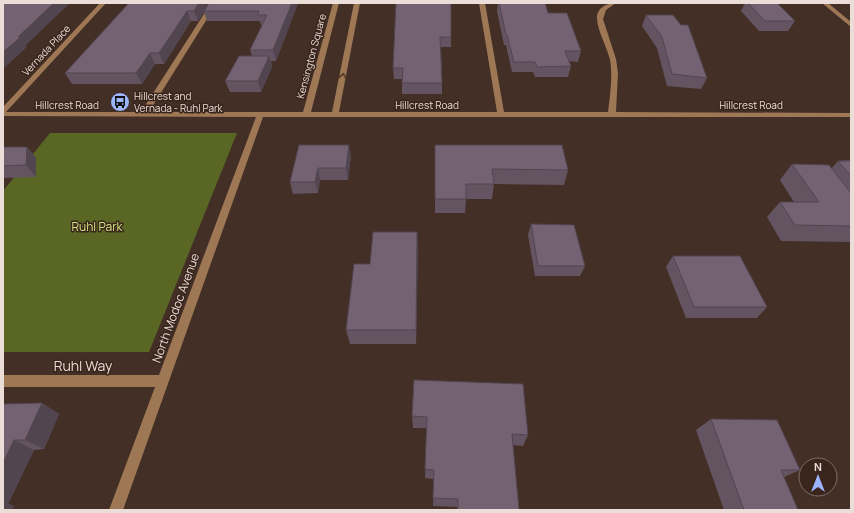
<svg xmlns="http://www.w3.org/2000/svg" width="854" height="513" font-family="Manrope,sans-serif">
<rect width="100%" height="100%" fill="#432f26"/>
<!-- green -->
<polygon fill="#5a6624" points="50,133 237,133 149,352 3,352 3,191"/>
<g fill="none" stroke-linecap="round" stroke-linejoin="round">
<!-- minor -->
<g fill="#9e7754" fill-rule="evenodd">
<path d="M100,3H106L6,112H141L211,3H217L149,112H303L333,3H339L311,112H332L354,3H360L339,112H497L479,3H485L504,112H608C610,95 613,77 610,60C607,47 598,32 597,19C596,8 607,3 616,3L606,10L603,19L616,59L618,73L616,112L851,113V117H263L123,510H109L155,387H3V375H159L256,117L3,116V107Z"/>
<polygon points="822,3 828,3 851,22 851,27"/>
</g>
</g>
<!-- wall -->
<g fill="#645462">
<polygon points="129,3 298,3 276,61 271,61 272,67 261,92 230,92 225,81 252,56 250,50 262,25 261,25 260,21 207,21 204,12 198,21 191,21 164,64 155,64 142,84 72,84 65,73"/>
<polygon points="396,3 451,37 451,47 441,47 442,83 442,94 402,94 402,79 394,79 393,68"/>
<polygon points="498,3 545,3 548,13 581,51 578,62 569,61 571,66 568,77 535,77 533,72 512,72 506,45 504,45 497,11"/>
<polygon points="745,3 777,3 795,21 788,31 759,31 741,11"/>
<polygon points="646,15 707,78 701,89 667,86 657,48 642,26"/>
<polygon points="299,145 351,156 348,180 320,180 318,193 293,194 290,182"/>
<polygon points="435,145 568,170 564,185 494,184 492,199 466,199 465,213 435,213"/>
<polygon points="3,147 27,147 36,158 36,177 3,178"/>
<polygon points="851,160 851,242 781,241 767,217 780,202 794,202 780,180 792,164 832,168 838,161"/>
<polygon points="531,224 585,266 580,276 535,276 528,235"/>
<polygon points="417,232 418,248 416,344 350,344 346,330 370,264"/>
<polygon points="673,256 767,307 757,318 686,318 666,267"/>
<polygon points="414,380 528,435 523,446 513,445 519,510 457,510 457,507 433,506 434,479 425,478 427,428 413,428 412,416"/>
<polygon points="42,403 59,414 44,449 34,450 8,504 14,506 11,510 3,510 3,404"/>
<polygon points="711,419 800,470 784,477 798,510 724,510 696,430"/>
</g>
<!-- shaded-wall -->
<g fill="#514550">
<polygon points="54,3 70,3 26,45 27,47 3,69 3,52 18,37"/>
<polygon points="199,3 210,3 204,11 204,12 198,21 194,11"/>
<polygon points="292,3 298,3 276,61 273,50"/>
<polygon points="187,11 191,21 164,64 159,53"/>
<polygon points="150,53 155,64 142,84 136,73"/>
<polygon points="269,56 272,67 261,92 258,81"/>
<polygon points="349,145 351,156 348,180 346,168"/>
<polygon points="27,147 36,158 36,177 26,165"/>
<polygon points="318,168 320,180 318,193 315,182"/>
<polygon points="417,232 418,248 416,344 416,330"/>
<polygon points="42,403 59,414 44,449 25,440"/>
<polygon points="14,440 34,450 8,504 14,506 11,510 3,510 3,463"/>
</g>
<!-- building -->
<g fill="#746272" stroke="#514550">
<polygon points="3,3 54,3 18,37 21,37 3,52"/>
<polygon points="129,3 199,3 194,11 187,11 159,53 150,53 136,73 65,73"/>
<polygon points="209,3 292,3 273,50 250,50 267,15 258,15 259,11 204,11"/>
<polygon points="396,3 451,3 451,37 440,37 442,83 402,83 403,68 393,68"/>
<polygon points="499,3 545,3 548,13 567,13 581,51 565,51 571,66 537,67 535,62 514,62 507,35 506,35"/>
<polygon points="748,3 777,3 795,21 765,21"/>
<polygon points="646,15 673,15 681,25 688,25 707,78 672,74 662,37"/>
<polygon points="239,56 269,56 258,81 225,81"/>
<polygon points="299,145 349,145 346,168 318,168 315,182 290,182"/>
<polygon points="435,145 562,145 568,170 492,169 494,184 466,184 466,199 435,199"/>
<polygon points="3,147 27,147 26,165 3,166"/>
<polygon points="838,161 851,161 851,176"/>
<polygon points="792,164 829,165 851,193 851,226 795,225 780,202 819,202"/>
<polygon points="531,224 574,225 585,266 538,266"/>
<polygon points="373,232 417,232 416,330 346,330 354,264 370,264"/>
<polygon points="673,256 740,256 767,307 694,307"/>
<polygon points="414,380 523,384 528,435 512,434 519,510 458,510 458,499 433,498 434,470 425,469 427,417 412,416"/>
<polygon points="42,403 25,440 14,440 3,463 3,404"/>
<polygon points="711,419 777,420 800,470 781,470 798,510 744,510"/>
</g>
<!-- one-way arrows -->
<defs><path id="oneway-chevron" d="M-2-3.5L2.5 0L-2 3.5" fill="none" stroke-width="1.6" stroke-linecap="round" stroke-linejoin="round"/></defs>
<use stroke="#523a2a" href="#oneway-chevron" transform="translate(343 76) rotate(-79)"/>
<!-- icons -->
<defs>
<g id="bus-disc" transform="scale(1)"><circle r="9.5" fill="#9ab5fd" stroke="#39251c"/><path d="M-5-6H5V4H4V6H2V4H-2V6H-4V4H-5ZM-3.5-4V0h7V-4ZM-3.5 1.2v1.5H-2V1.2ZM2 1.2v1.5H3.5V1.2Z" fill="#111"/></g>
</defs>
<g fill-rule="evenodd">
<use href="#bus-disc" x="120" y="102"/>
</g>
<g text-anchor="middle" stroke-width="3" stroke-linejoin="round" paint-order="stroke">
<!-- far-street labels -->
<g font-size="10" fill="#ebddd7" stroke="#39251c">
<text transform="translate(46 50) rotate(-47)" y="4">Vernada Place</text>
<text transform="translate(311 56) rotate(-75)" y="4">Kensington Square</text>
<text x="67" y="109">Hillcrest Road</text>
<text x="427" y="109">Hillcrest Road</text>
<text x="751" y="109">Hillcrest Road</text>
</g>
<!-- far-poi labels -->
<g font-size="10" fill="#ebddd7" stroke="#39251c" text-anchor="start">
<text x="134" y="100">Hillcrest and<tspan x="134" dy="12">Vernada - Ruhl Park</tspan></text>
</g>
<!-- park labels -->
<g font-size="12" fill="#d2e683" stroke="#39251c">
<text x="97" y="231">Ruhl Park</text>
</g>
<!-- street labels -->
<g font-size="12" fill="#ebddd7" stroke="#39251c">
<text transform="translate(176 308) rotate(-70)" y="4">North Modoc Avenue</text>
</g>
<!-- near-street labels -->
<g font-size="14" fill="#ebddd7" stroke="#39251c">
<text x="83" y="371">Ruhl Way</text>
</g>
</g>
<!-- border -->
<rect width="854" height="513" fill="none" stroke="#ebddd7" stroke-width="8"/>
<!-- north arrow -->
<g transform="translate(818 477)"><circle r="19" fill="#39251c" stroke="#806f67"/>
<path d="M0-3L7 15L0 10L-7 15Z" fill="#9ab5fd"/>
<text y="-6" font-size="11" font-weight="bold" text-anchor="middle" fill="#ebddd7">N</text>
</g>
</svg>
